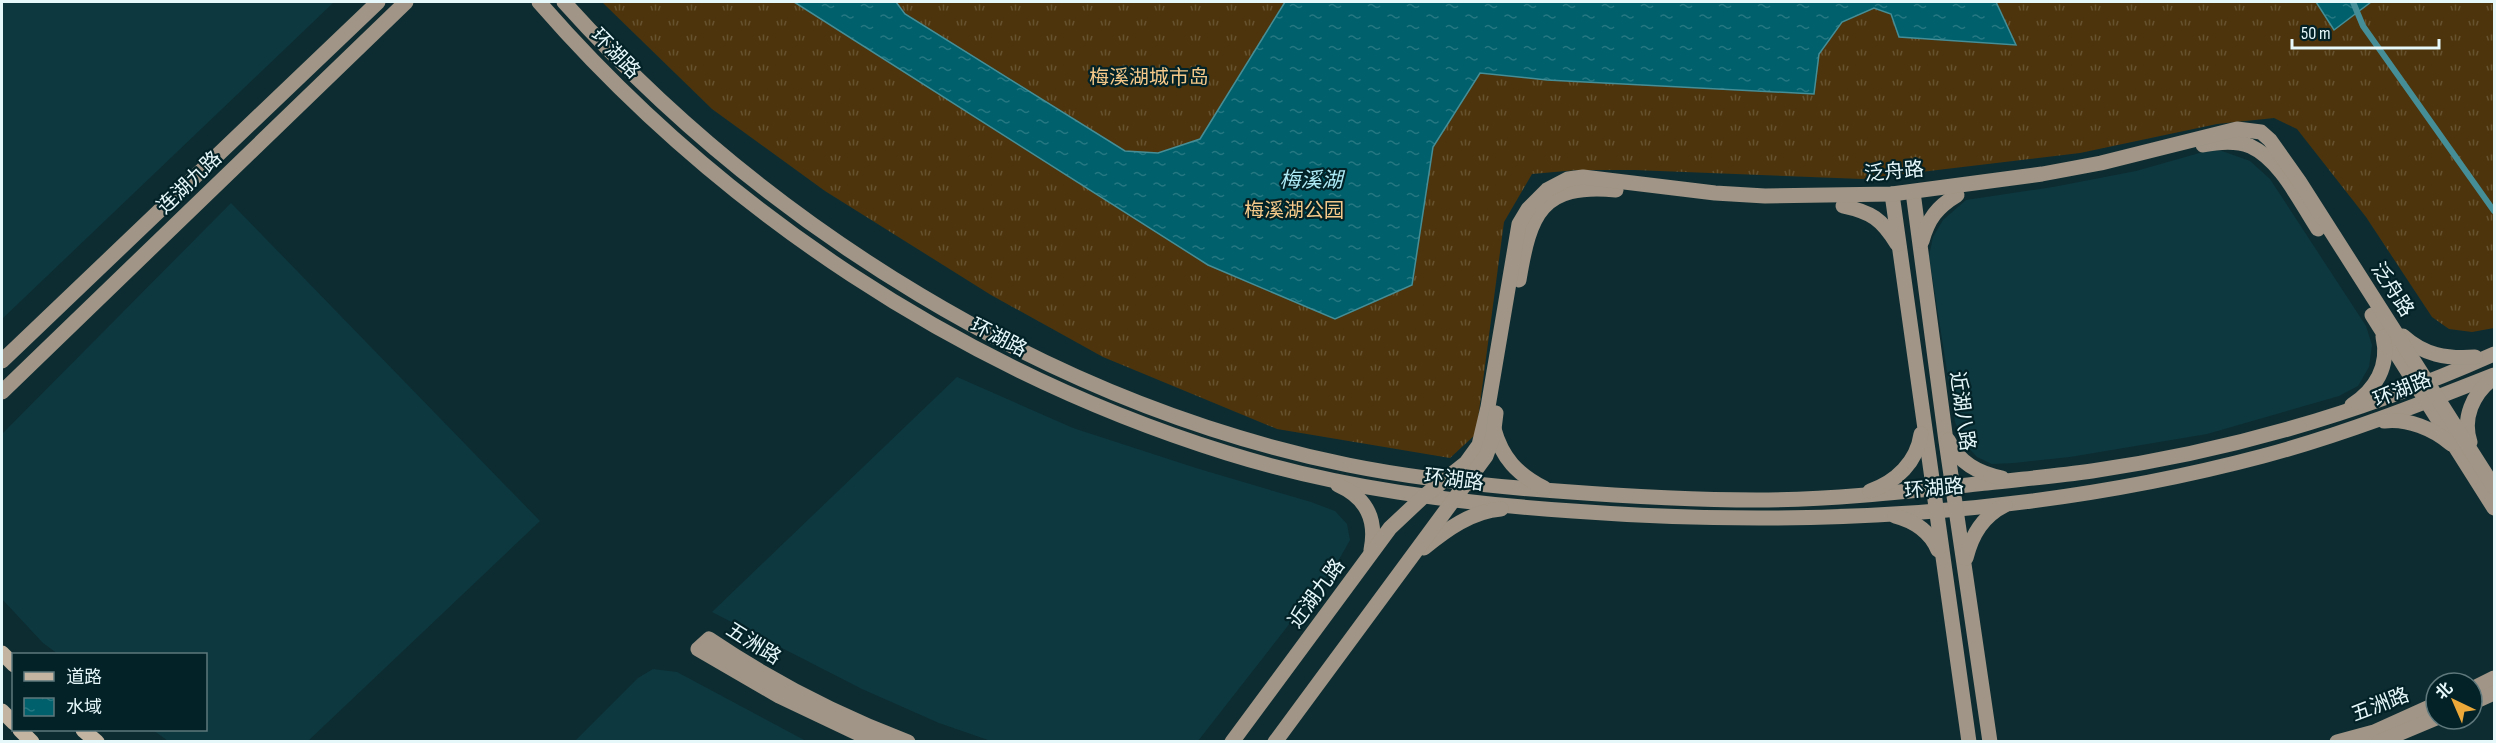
<svg xmlns="http://www.w3.org/2000/svg" width="2496" height="743" font-family="'Sofia Sans Condensed','Noto Sans SC',sans-serif">
<defs>
<pattern id="grass-tufts" width="24" height="20" patternUnits="userSpaceOnUse" patternTransform="scale(1.5)"><rect width="24" height="20" fill="#4d340c"/><path d="M3 7l-1-3M5 7V3M7 7l1-3M15 17l-1-3M17 17v-4M19 17l1-3" fill="none" stroke="#675230"/></pattern>
<pattern id="water-ripples" width="26" height="14" patternUnits="userSpaceOnUse" patternTransform="scale(1.5)"><rect width="26" height="14" fill="#00606c"/><path d="M2 4q2-2 4 0t4 0M15 11q2-2 4 0t4 0" fill="none" stroke="#257882"/></pattern>
</defs>
<rect width="100%" height="100%" fill="#0d2c31"/>
<!-- built -->
<g fill="#0d383f">
<polygon points="2,2 334,2 2,319"/>
<polygon points="2210,150 2222,151 2250,161 2270,179 2366,326 2372,345 2369,367 2358,386 2339,396 2207,434 2070,457 2014,463 1992,464 1977,457 1964,443 1955,422 1929,256 1933,237 1943,220 1966,200 2053,187 2136,171"/>
<polygon points="231,203 540,521 308,741 168,741 153,730 206,730 206,654 58,654 43,643 2,599 2,434"/>
<polygon points="957,377 1073,428 1196,468 1311,502 1335,511 1347,524 1350,540 1337,563 1198,741 991,741 939,723 862,689 712,612"/>
<polygon points="653,669 677,672 806,741 575,741 638,678"/>
</g>
<!-- grass -->
<polygon fill="url(#grass-tufts)" points="602,2 2494,2 2494,328 2472,332 2449,329 2432,317 2366,217 2297,129 2274,118 2217,124 2080,153 1862,179 1634,170 1577,170 1532,174 1504,222 1476,434 1450,458 1277,429 1103,357 991,295 825,191 712,109"/>
<!-- water -->
<g fill="url(#water-ripples)" stroke="#458e97" stroke-width="1.5">
<polygon points="794,2 896,2 905,14 1125,151 1158,153 1200,139 1285,2 1996,2 2016,45 1899,37 1891,14 1874,8 1842,22 1819,54 1814,94 1547,80 1480,73 1433,147 1412,285 1335,319 1208,265"/>
<polygon points="2316,2 2371,2 2334,30"/>
</g>
<g fill="none" stroke-linecap="round" stroke-linejoin="round">
<!-- stream -->
<polyline stroke="#458e97" stroke-width="6" points="2353,2 2363,26 2494,211"/>
<!-- secondary -->
<g stroke="#a09586" stroke-width="15">
<path d="M539,2C721,211 961,370 1227,453C1339,488 1456,503 1573,511C1803,528 2040,515 2263,456C2342,435 2418,405 2494,375"/>
<path d="M564,2C766,227 1050,404 1348,465C1417,479 1487,486 1557,491C1623,496 1690,500 1757,500C1833,500 1911,491 1987,483C2022,479 2057,476 2092,471C2231,451 2366,411 2494,354"/>
<path d="M2203,145C2218,142 2235,140 2250,146C2281,160 2300,202 2318,229"/>
<polyline points="1913,192 1946,441 1990,742"/>
<polyline points="1892,194 1969,742"/>
<path d="M1843,206C1871,212 1882,219 1897,244"/>
<path d="M1922,241C1928,219 1937,207 1957,195"/>
<path d="M1519,280C1530,214 1541,183 1616,190"/>
<polyline points="2372,315 2494,508"/>
<path d="M2403,336C2424,355 2446,359 2475,357"/>
<polyline points="2,361 378,2"/>
<polyline points="2,392 406,2"/>
<path d="M2352,405C2375,390 2390,366 2383,337"/>
<path d="M2384,421C2407,418 2434,429 2451,444"/>
<path d="M1494,429C1502,458 1517,474 1544,488"/>
<path d="M1948,440C1959,463 1978,473 2002,478"/>
<path d="M2470,442C2462,418 2473,394 2492,379"/>
<path d="M1338,485C1367,498 1377,520 1371,550"/>
<path d="M1870,491C1896,482 1917,462 1921,434"/>
<path d="M1895,516C1914,521 1930,531 1938,550"/>
<path d="M1424,548C1446,530 1472,511 1501,509"/>
<path d="M1966,558C1972,534 1983,516 2005,505"/>
<polyline points="2472,689 2494,678"/>
<polyline points="2472,703 2494,693"/>
<path d="M876,742L779,696L698,649L709,639C771,681 837,715 908,742"/>
<polyline points="1232,742 1390,528 1423,497 1466,463 1479,445 1488,407 1519,224 1528,209 1547,190 1568,179 1583,177 1715,193 1765,196 1892,194 2042,174 2101,163 2237,129 2261,132 2270,140 2299,181 2494,487"/>
<polyline points="1275,742 1486,456 1493,437 1496,413"/>
<polyline points="2337,742 2374,732 2436,704"/>
<polyline points="2379,742 2436,718"/>
</g>
<!-- primary -->
<g stroke="#c2b4a1" stroke-width="15">
<polyline points="2,653 14,665"/>
<polyline points="2,711 14,723"/>
<polyline points="20,730 32,742"/>
<polyline points="83,730 97,742"/>
</g>
</g>
<g text-anchor="middle" stroke-width="4.5" stroke-linejoin="round" paint-order="stroke">
<!-- street labels -->
<g font-size="20" fill="#e7f8fb" stroke="#032227">
<text transform="translate(616 53) rotate(46)" y="7">环湖路</text>
<text transform="translate(1894 171) rotate(-5)" y="7">泛舟路</text>
<text transform="translate(189 182) rotate(-44)" y="7">连湖九路</text>
<text transform="translate(2393 289) rotate(57)" y="7">泛舟路</text>
<text transform="translate(999 337) rotate(27)" y="7">环湖路</text>
<text transform="translate(2402 389) rotate(-22)" y="7">环湖路</text>
<text transform="translate(1963 411) rotate(82)" y="7">近湖八路</text>
<text transform="translate(1454 479) rotate(7)" y="7">环湖路</text>
<text transform="translate(1934 488) rotate(-5)" y="7">环湖路</text>
<text transform="translate(1316 593) rotate(-54)" y="7">近湖九路</text>
<text transform="translate(754 643) rotate(32)" y="7">五洲路</text>
<text transform="translate(2380 704) rotate(-21)" y="7">五洲路</text>
</g>
<!-- park labels -->
<g font-size="20" fill="#f5c989" stroke="#032227">
<text x="1149" y="84">梅溪湖城市岛</text>
<text x="1294" y="217">梅溪湖公园</text>
</g>
<!-- water labels -->
<g font-size="21" font-style="italic" fill="#adeaf6" stroke="#032227">
<text x="1311" y="187">梅溪湖</text>
</g>
</g>
<!-- border -->
<rect width="2496" height="743" fill="none" stroke="#e7f8fb" stroke-width="6"/>
<!-- legend -->
<rect x="12" y="653" width="195" height="78" fill="#032227" stroke="#5e787c" stroke-width="1.5"/>
<rect x="24" y="672" width="30" height="9" fill="#c2b4a1" stroke="#5e787c" stroke-width="1.5"/>
<text x="66" y="683" font-size="18" fill="#e7f8fb">道路</text>
<rect x="24" y="698" width="30" height="18" fill="url(#water-ripples)" stroke="#5e787c" stroke-width="1.5"/>
<text x="66" y="713" font-size="18" fill="#e7f8fb">水域</text>
<!-- north arrow -->
<g transform="translate(2454 701) rotate(316)"><circle r="28" fill="#032227" stroke="#5e787c" stroke-width="1.5"/>
<path d="M0-4.5L10 22L0 15L-10 22Z" fill="#eca93a"/>
<text y="-9" font-size="16" font-weight="bold" text-anchor="middle" fill="#e7f8fb">北</text>
</g>
<!-- scale -->
<path d="M2292 39v9h147v-9" fill="none" stroke="#e7f8fb" stroke-width="3"/>
<text x="2301" y="39" font-size="18" fill="#e7f8fb" stroke="#032227" stroke-width="4.5" paint-order="stroke">50 m</text>
</svg>
